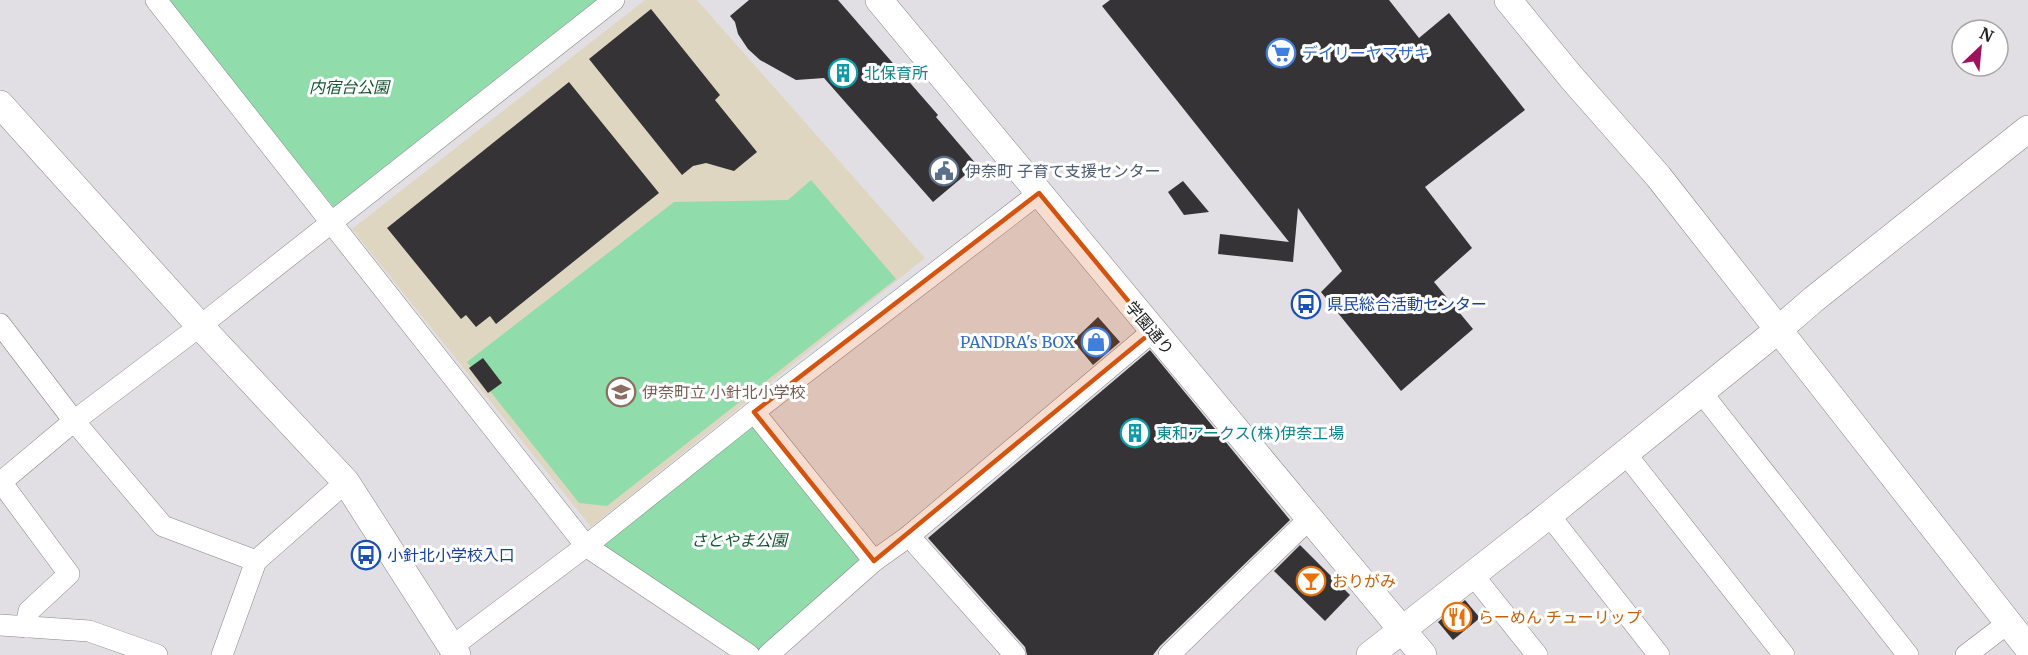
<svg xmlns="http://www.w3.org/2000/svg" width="2028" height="655" font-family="Merriweather,'Noto Sans JP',serif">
<rect width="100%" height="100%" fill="#e2dfe4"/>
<!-- education -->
<polygon fill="#dfd6c1" points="645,0 697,0 925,258 591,527 352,229"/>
<!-- green -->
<g fill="#90dcaa">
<polygon points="167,0 597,0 335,209"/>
<polygon points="811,180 896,279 607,506 579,503 467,362 674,202 788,200"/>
<polygon points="754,412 874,561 768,655 749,655 586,546"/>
</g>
<!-- building -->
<g fill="#353336">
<polygon points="749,0 838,0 938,115 936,117 977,165 933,202 824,78 796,80 760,60 748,49 738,34 735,22 730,16"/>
<polygon points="1110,0 1389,0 1419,38 1449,13 1525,110 1425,187 1472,248 1434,282 1473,329 1401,391 1321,292 1342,271 1298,208 1293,262 1218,254 1220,234 1289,242 1102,6"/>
<polygon points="651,9 720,95 715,100 757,152 734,171 706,163 693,166 682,175 589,59"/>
<polygon points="569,82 659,193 496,324 490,316 476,327 466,315 461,319 387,228"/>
<polygon points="1183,181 1209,212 1184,215 1168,192"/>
<polygon points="1098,317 1120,342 1093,365 1073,341"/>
<polygon points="1150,350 1290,520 1160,646 1153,655 1027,655 1025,647 928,538"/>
<polygon points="483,358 502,383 488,393 469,368"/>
<polygon points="1300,545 1350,595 1325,621 1274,571"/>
<polygon points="1465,600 1480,618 1453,640 1438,622"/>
</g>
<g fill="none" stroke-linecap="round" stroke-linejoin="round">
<!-- minor casing -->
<g stroke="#89868a" stroke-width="22">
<g id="minor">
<polyline points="156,0 586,546 749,655"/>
<polyline points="0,324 74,421 163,526 256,561"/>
<polyline points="1701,392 1908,655"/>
<polyline points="754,412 874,561"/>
<polyline points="1625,453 1784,655"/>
<polyline points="1,482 69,574 29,611 26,627"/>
<polyline points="0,483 74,421 200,326 614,0"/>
<polyline points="1549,515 1659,655"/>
<polyline points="909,536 1015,655"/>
<polyline points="1473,575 1537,655"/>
<polyline points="0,625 89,631 157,655"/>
<polyline points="453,646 586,546 754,412 1039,193"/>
<polyline points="222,655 256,561 346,482"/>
<polyline points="768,655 874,561 909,536 1153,331"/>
<polyline points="1169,655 1309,519"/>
<polyline points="1966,655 2008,623"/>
</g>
</g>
<!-- tertiary casing -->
<g stroke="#89868a" stroke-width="28">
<g id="tertiary">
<polyline points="879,0 1423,655"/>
<polyline points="1508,0 1571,77 1658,176 2028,648"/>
<polyline points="0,104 200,326 346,482 457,655"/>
<polyline points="1370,655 1549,515 1778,330 1814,299 2028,129"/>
</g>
</g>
<!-- minor -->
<use href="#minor" stroke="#fff" stroke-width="21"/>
<!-- tertiary -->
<use href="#tertiary" stroke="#fff" stroke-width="27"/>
</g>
<!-- marked area -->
<path fill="#d4530e" fill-opacity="0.2" stroke="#d4530e" stroke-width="4.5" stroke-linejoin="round" d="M1039,193L1153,331L874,561L754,412Z"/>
<!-- icons -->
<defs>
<g id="supermarket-ring" transform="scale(1.5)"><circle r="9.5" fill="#fff" stroke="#3f7fe0" stroke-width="1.5"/><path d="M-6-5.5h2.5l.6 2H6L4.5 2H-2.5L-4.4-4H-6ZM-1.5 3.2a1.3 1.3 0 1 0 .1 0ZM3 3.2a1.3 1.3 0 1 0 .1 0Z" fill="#3f7fe0"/></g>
<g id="building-ring" transform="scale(1.5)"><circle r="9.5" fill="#fff" stroke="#0f9aa8" stroke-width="1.5"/><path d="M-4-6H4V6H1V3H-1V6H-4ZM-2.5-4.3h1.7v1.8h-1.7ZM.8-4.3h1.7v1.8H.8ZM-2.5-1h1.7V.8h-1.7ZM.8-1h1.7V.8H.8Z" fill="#0f9aa8"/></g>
<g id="civic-ring" transform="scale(1.5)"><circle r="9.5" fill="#fff" stroke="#5c6f8a" stroke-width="1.5"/><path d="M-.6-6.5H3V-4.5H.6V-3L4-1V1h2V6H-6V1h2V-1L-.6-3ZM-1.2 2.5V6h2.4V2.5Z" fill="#5c6f8a"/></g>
<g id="bus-ring" transform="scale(1.5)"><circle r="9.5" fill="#fff" stroke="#1a4fb4" stroke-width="1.5"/><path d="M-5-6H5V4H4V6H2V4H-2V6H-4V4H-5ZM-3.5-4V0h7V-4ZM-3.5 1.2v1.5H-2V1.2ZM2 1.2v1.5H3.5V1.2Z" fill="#1a4fb4"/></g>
<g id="shop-ring" transform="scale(1.5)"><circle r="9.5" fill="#fff" stroke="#3f7fe0" stroke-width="1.5"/><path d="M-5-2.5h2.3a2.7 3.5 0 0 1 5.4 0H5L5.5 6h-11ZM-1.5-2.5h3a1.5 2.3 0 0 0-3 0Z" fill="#3f7fe0"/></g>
<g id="school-ring" transform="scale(1.5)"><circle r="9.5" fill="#fff" stroke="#8d6e63" stroke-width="1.5"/><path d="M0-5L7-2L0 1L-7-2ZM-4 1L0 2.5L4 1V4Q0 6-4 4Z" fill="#8d6e63"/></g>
<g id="bar-ring" transform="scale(1.5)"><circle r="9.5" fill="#fff" stroke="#e8710a" stroke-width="1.5"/><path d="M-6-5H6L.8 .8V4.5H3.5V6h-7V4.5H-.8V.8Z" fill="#e8710a"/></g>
<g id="restaurant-ring" transform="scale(1.5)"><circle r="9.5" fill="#fff" stroke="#e8710a" stroke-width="1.5"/><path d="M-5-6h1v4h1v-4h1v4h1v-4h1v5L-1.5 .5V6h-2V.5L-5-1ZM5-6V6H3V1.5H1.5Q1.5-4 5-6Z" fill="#e8710a"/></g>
</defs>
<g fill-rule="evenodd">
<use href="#supermarket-ring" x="1281" y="53"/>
<use href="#building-ring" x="843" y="73"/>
<use href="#civic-ring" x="944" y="171"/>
<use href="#bus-ring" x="1306" y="304"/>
<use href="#shop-ring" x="1096" y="342"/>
<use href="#school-ring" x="621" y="392"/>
<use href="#building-ring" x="1135" y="433"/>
<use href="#bus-ring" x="366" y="555"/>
<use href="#bar-ring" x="1311" y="581"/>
<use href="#restaurant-ring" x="1457" y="617"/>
</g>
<g text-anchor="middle" stroke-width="6" stroke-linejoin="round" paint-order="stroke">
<!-- shop labels -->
<g font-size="16" fill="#366cbe" stroke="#fff" text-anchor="start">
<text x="1302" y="59">デイリーヤマザキ</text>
<text x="1075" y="348" text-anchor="end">PANDRA's BOX</text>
</g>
<!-- culture labels -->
<g font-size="16" fill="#0d838f" stroke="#fff" text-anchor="start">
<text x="864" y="79">北保育所</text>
<text x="1156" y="439">東和アークス(株)伊奈工場</text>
</g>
<!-- park labels -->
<g font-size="16" font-style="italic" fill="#135531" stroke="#fff">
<text x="349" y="93">内宿台公園</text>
<text x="739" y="546">さとやま公園</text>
</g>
<!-- service labels -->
<g font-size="16" fill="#4e5e75" stroke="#fff" text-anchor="start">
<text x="965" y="177">伊奈町 子育て支援センター</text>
</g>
<!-- transit labels -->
<g font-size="16" fill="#164399" stroke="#fff" text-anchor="start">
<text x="1327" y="310">県民総合活動センター</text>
<text x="387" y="561">小針北小学校入口</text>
</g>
<!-- street labels -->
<g font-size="16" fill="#1f1e20" stroke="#fff">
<text transform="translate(1150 328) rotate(50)" y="6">学園通り</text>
</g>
<!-- education labels -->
<g font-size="16" fill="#785e54" stroke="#fff" text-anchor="start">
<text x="642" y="398">伊奈町立 小針北小学校</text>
</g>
<!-- food labels -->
<g font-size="16" fill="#c56008" stroke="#fff" text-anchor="start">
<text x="1332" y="587">おりがみ</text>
<text x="1478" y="623">らーめん チューリップ</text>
</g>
</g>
<!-- north arrow -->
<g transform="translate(1980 48) rotate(26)"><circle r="28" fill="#ffffff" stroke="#a5a5a6" stroke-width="1.5"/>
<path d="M0-4.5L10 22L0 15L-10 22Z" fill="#9e125e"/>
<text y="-9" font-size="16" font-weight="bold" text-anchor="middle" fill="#1f1e20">N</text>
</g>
</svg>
